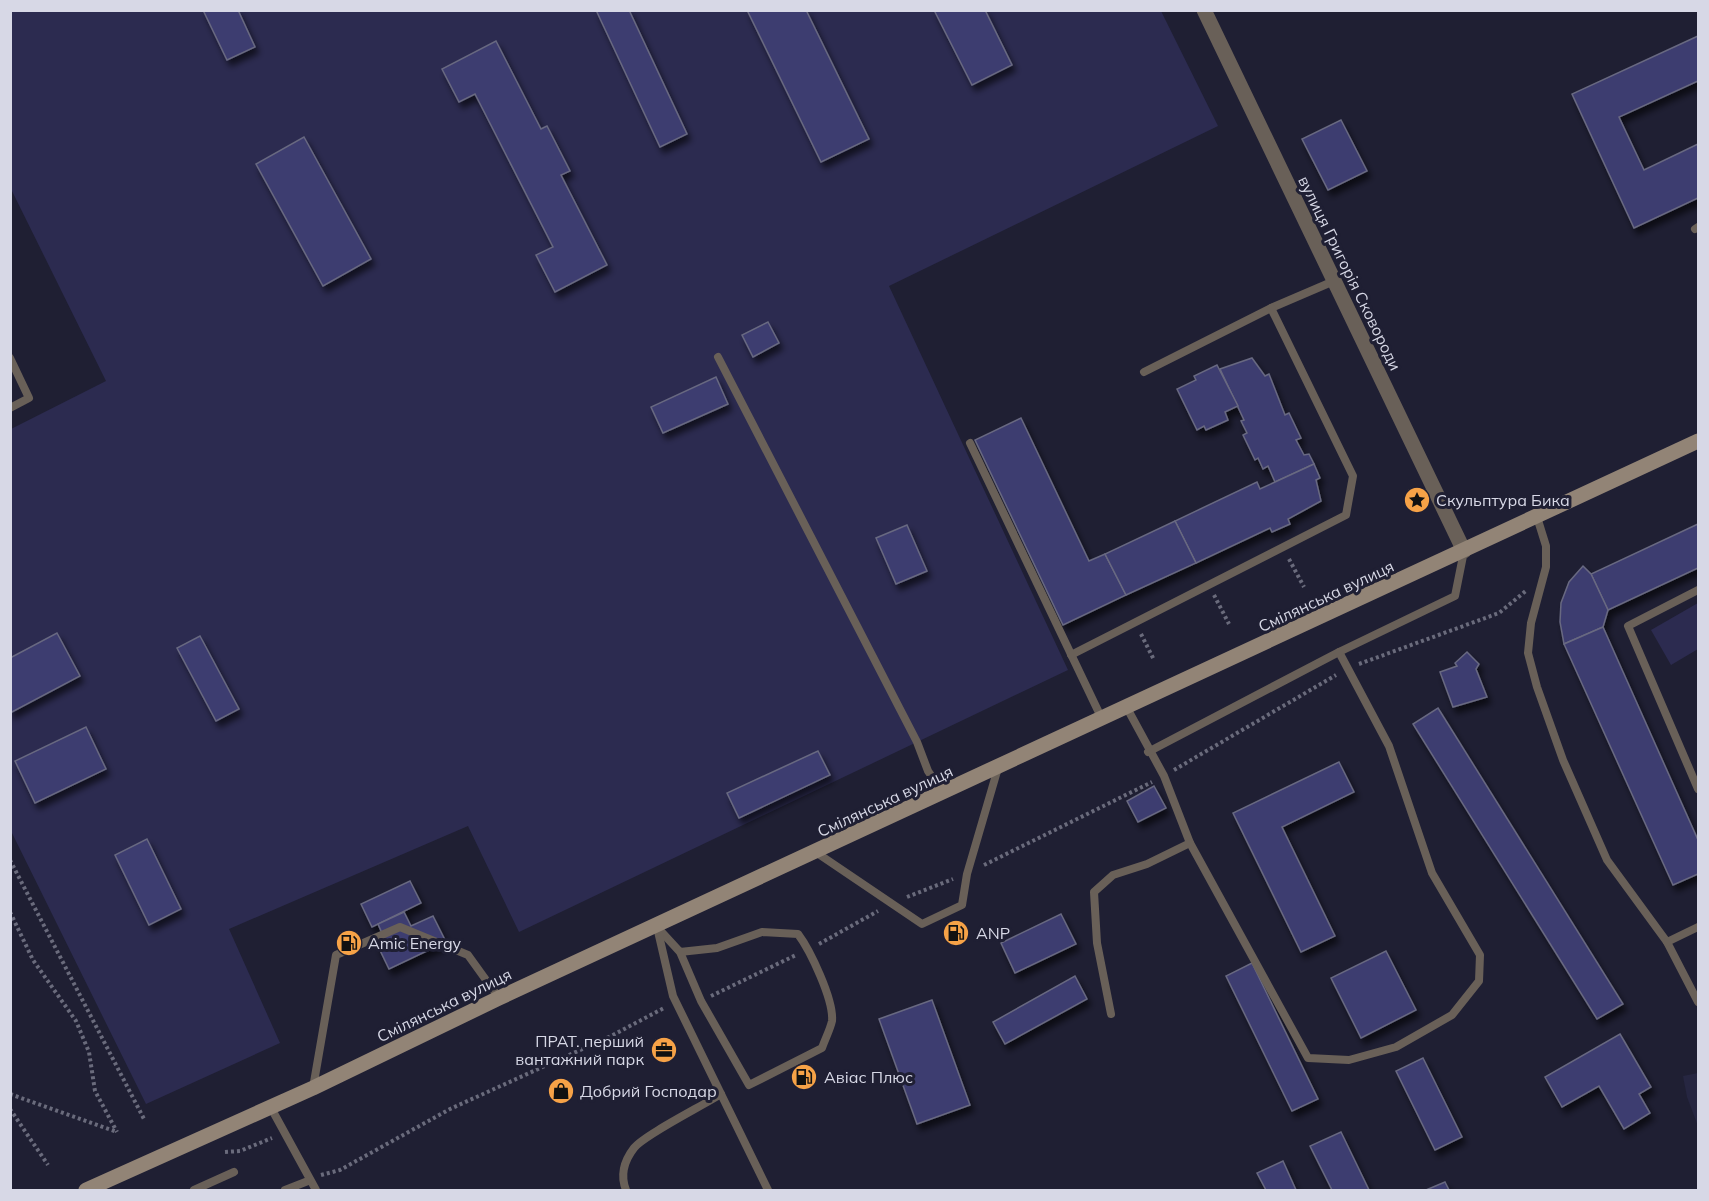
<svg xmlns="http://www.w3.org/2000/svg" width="1709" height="1201" font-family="Mulish,sans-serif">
<defs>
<filter id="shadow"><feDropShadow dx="3.5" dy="6" stdDeviation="3" flood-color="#0009"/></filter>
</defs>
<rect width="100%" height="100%" fill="#1f1f33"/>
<!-- built -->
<polygon fill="#262641" points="1698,1073 1698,1126 1687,1097 1683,1076"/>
<!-- green -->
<g fill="#2c2b50">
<polygon points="11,11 1161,11 1218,126 889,286 1068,670 519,932 468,826 229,929 280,1043 146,1104 11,831 11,429 106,381 11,189"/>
<polygon points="1698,603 1698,649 1671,665 1651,630"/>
</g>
<!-- building -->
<g fill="#3e3c70" stroke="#686981" stroke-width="1.5" filter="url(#shadow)">
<polygon points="203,10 238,10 255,47 227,60"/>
<polygon points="596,10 629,10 687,134 660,147"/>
<polygon points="747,10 806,10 869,139 821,162"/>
<polygon points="934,10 985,10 1012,65 972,85"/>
<polygon points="1698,36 1698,81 1619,117 1644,170 1698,144 1698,198 1634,228 1572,94"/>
<polygon points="496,41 541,129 547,126 570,171 561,175 607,265 555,292 536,255 553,247 475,94 459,102 442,69"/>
<polygon points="1341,120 1367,171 1328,190 1302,139"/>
<polygon points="304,137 371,259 323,286 256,164"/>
<polygon points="768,322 779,343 753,357 742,335"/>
<polygon points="1252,358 1265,376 1269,374 1285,415 1289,413 1301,438 1296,440 1304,455 1309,454 1314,464 1275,482 1268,466 1263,469 1258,458 1255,460 1243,435 1247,433 1241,421 1244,420 1220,369"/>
<polygon points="1217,365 1238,406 1225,412 1228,420 1206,430 1204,426 1197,430 1177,389 1196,380 1194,376"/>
<polygon points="716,377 728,404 663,433 651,407"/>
<polygon points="1021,418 1089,561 1105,554 1126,595 1063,625 975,440"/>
<polygon points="1314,464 1320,478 1316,480 1321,501 1288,519 1290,524 1272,532 1270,528 1196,563 1175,521 1257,482 1260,489"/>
<polygon points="1175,521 1196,563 1126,595 1105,554"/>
<polygon points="1698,524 1698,568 1608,610 1591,574"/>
<polygon points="907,525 927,571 896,584 876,538"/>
<polygon points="1583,566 1591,574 1608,610 1603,627 1564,644 1560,622 1561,603 1569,582"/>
<polygon points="1603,627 1698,840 1698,874 1673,885 1564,644"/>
<polygon points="57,633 80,676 10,713 10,658"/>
<polygon points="200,636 239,709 216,721 177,648"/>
<polygon points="1467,652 1479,664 1476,669 1487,697 1453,707 1440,672 1457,666 1455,663"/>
<polygon points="1438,708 1623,1004 1597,1019 1413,724"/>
<polygon points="86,727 106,769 35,803 15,761"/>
<polygon points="818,751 830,775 739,818 727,793"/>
<polygon points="1339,762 1354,792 1282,827 1335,936 1301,952 1233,813"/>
<polygon points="1154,786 1166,808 1138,822 1127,801"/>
<polygon points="147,839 181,909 149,925 115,855"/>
<polygon points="410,881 421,903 372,927 361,904"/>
<polygon points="404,912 411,926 433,916 446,942 389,969 377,944 385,940 378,924"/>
<polygon points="1061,914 1076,944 1015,973 1001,943"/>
<polygon points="1386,951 1416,1010 1361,1038 1331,978"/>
<polygon points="1252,963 1318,1099 1292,1111 1226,976"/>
<polygon points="1075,976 1087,999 1005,1044 993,1022"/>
<polygon points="932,1000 970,1105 917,1124 879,1019"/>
<polygon points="1620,1034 1651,1087 1639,1094 1650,1113 1624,1129 1599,1086 1562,1107 1545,1077"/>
<polygon points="1423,1058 1462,1137 1435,1150 1396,1071"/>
<polygon points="1341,1132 1369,1190 1332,1190 1310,1146"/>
<polygon points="1283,1161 1296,1190 1266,1190 1257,1173"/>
<polygon points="1445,1182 1449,1190 1426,1190"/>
</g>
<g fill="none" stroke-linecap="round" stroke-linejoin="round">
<!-- path -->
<g stroke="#6a6b7c" stroke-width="4" stroke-dasharray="3 3" stroke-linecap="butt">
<polyline points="1289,559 1304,587"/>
<polyline points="1214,595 1229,624"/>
<polyline points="1141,634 1154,660"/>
<polyline points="1359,664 1499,613 1527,590"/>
<polyline points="1174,770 1336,675"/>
<polyline points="10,860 144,1119"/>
<polyline points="984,865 1152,782"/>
<polyline points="907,897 953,879"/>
<polyline points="10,912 33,960 76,1021 89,1052 95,1091 117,1132"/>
<polyline points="819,944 878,911"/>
<polyline points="711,996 796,955"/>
<polyline points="10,1094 117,1132"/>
<polyline points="10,1109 48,1165"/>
<polyline points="225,1152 240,1151 272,1138"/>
<polyline points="321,1175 340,1170 450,1109 611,1036 664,1008"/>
</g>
<!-- lane -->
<g stroke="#696058" stroke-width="8">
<polyline points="1695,229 1698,227"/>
<polyline points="718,357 917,742 928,771 943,793"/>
<polyline points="10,358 29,398 10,408"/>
<polyline points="1144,372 1271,308 1334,281"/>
<polyline points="970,443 1102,719"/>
<polyline points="1537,517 1546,546 1546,567 1531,623 1528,653 1537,687 1563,760 1607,860 1667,942 1698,1002"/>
<polyline points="1698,590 1628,626 1698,789"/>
<polyline points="1071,655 1346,515 1353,476 1271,308"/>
<polyline points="1127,708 1164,776 1190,843 1308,1058 1349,1060 1396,1047 1452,1015 1479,981 1480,955 1432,873 1389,746 1339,652"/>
<polyline points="1148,752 1339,652 1455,596 1464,551"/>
<polyline points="817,853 922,924 962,905 967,874 998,768"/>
<path d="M657,927L680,952L701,1001L749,1085L822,1048C825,1039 830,1030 832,1021C834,1000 810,950 798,934L762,932L717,948L680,952"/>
<polyline points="657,927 673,996 768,1190"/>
<polyline points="1667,942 1698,927"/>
<polyline points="1111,1014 1097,943 1094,892 1113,875 1147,864 1190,843"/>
<polyline points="313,1088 336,955 400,927 468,955 499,998"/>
<polyline points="270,1106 316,1190"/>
<polyline points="194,1190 234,1172"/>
<polyline points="285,1190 308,1181"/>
<path d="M626,1190C620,1175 624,1161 634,1148C644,1135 704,1105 721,1094"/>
</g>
<!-- street -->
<polyline stroke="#696058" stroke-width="15" points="1204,10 1464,551"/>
<!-- secondary -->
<polyline stroke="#928476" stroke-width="15" points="86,1190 313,1088 499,998 1698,441"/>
</g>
<!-- icons -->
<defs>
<g id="sight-disc" transform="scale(1.35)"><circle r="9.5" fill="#f6a247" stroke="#1f1f33"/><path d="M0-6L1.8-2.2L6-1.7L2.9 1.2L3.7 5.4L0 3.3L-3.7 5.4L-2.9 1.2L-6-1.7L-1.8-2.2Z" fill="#111"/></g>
<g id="fuel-disc" transform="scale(1.35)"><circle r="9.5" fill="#f6a247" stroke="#1f1f33"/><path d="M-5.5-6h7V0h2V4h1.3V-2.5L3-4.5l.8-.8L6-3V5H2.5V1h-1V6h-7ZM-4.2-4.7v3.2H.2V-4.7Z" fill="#111"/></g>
<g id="office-disc" transform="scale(1.35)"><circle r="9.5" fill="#f6a247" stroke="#1f1f33"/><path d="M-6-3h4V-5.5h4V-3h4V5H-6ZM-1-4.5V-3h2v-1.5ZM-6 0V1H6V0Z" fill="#111"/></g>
<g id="shop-disc" transform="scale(1.35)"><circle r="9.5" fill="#f6a247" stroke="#1f1f33"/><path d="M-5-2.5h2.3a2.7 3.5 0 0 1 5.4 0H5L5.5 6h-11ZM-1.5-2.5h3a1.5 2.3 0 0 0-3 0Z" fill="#111"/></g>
</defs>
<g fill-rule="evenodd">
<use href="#sight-disc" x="1417" y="500"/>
<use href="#fuel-disc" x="956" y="933"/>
<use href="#fuel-disc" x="349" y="943"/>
<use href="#office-disc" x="664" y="1050"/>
<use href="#fuel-disc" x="804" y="1077"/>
<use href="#shop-disc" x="561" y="1091"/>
</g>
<g text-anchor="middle" stroke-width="6" stroke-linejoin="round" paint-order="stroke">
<!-- street labels -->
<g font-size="16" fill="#d7d8e6" stroke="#1f1f33">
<text transform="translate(1350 273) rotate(64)" y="6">вулиця Григорія Сковороди</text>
<text transform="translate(1326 596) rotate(-25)" y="6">Смілянська вулиця</text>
<text transform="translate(885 801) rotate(-25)" y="6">Смілянська вулиця</text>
<text transform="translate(444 1005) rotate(-26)" y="6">Смілянська вулиця</text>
</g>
<!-- poi labels -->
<g font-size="16" fill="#d7d8e6" stroke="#1f1f33" text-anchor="start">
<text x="1436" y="506">Cкульптура Бика</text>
<text x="976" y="939">ANP</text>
<text x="368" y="949">Amic Energy</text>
<text x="644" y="1047" text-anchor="end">ПРАТ. перший<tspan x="644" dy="18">вантажний парк</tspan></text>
<text x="824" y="1083">Авіас Плюс</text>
<text x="580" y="1097">Добрий Господар</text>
</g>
</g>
<!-- border -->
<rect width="1709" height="1201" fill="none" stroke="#d7d8e6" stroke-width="24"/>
</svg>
